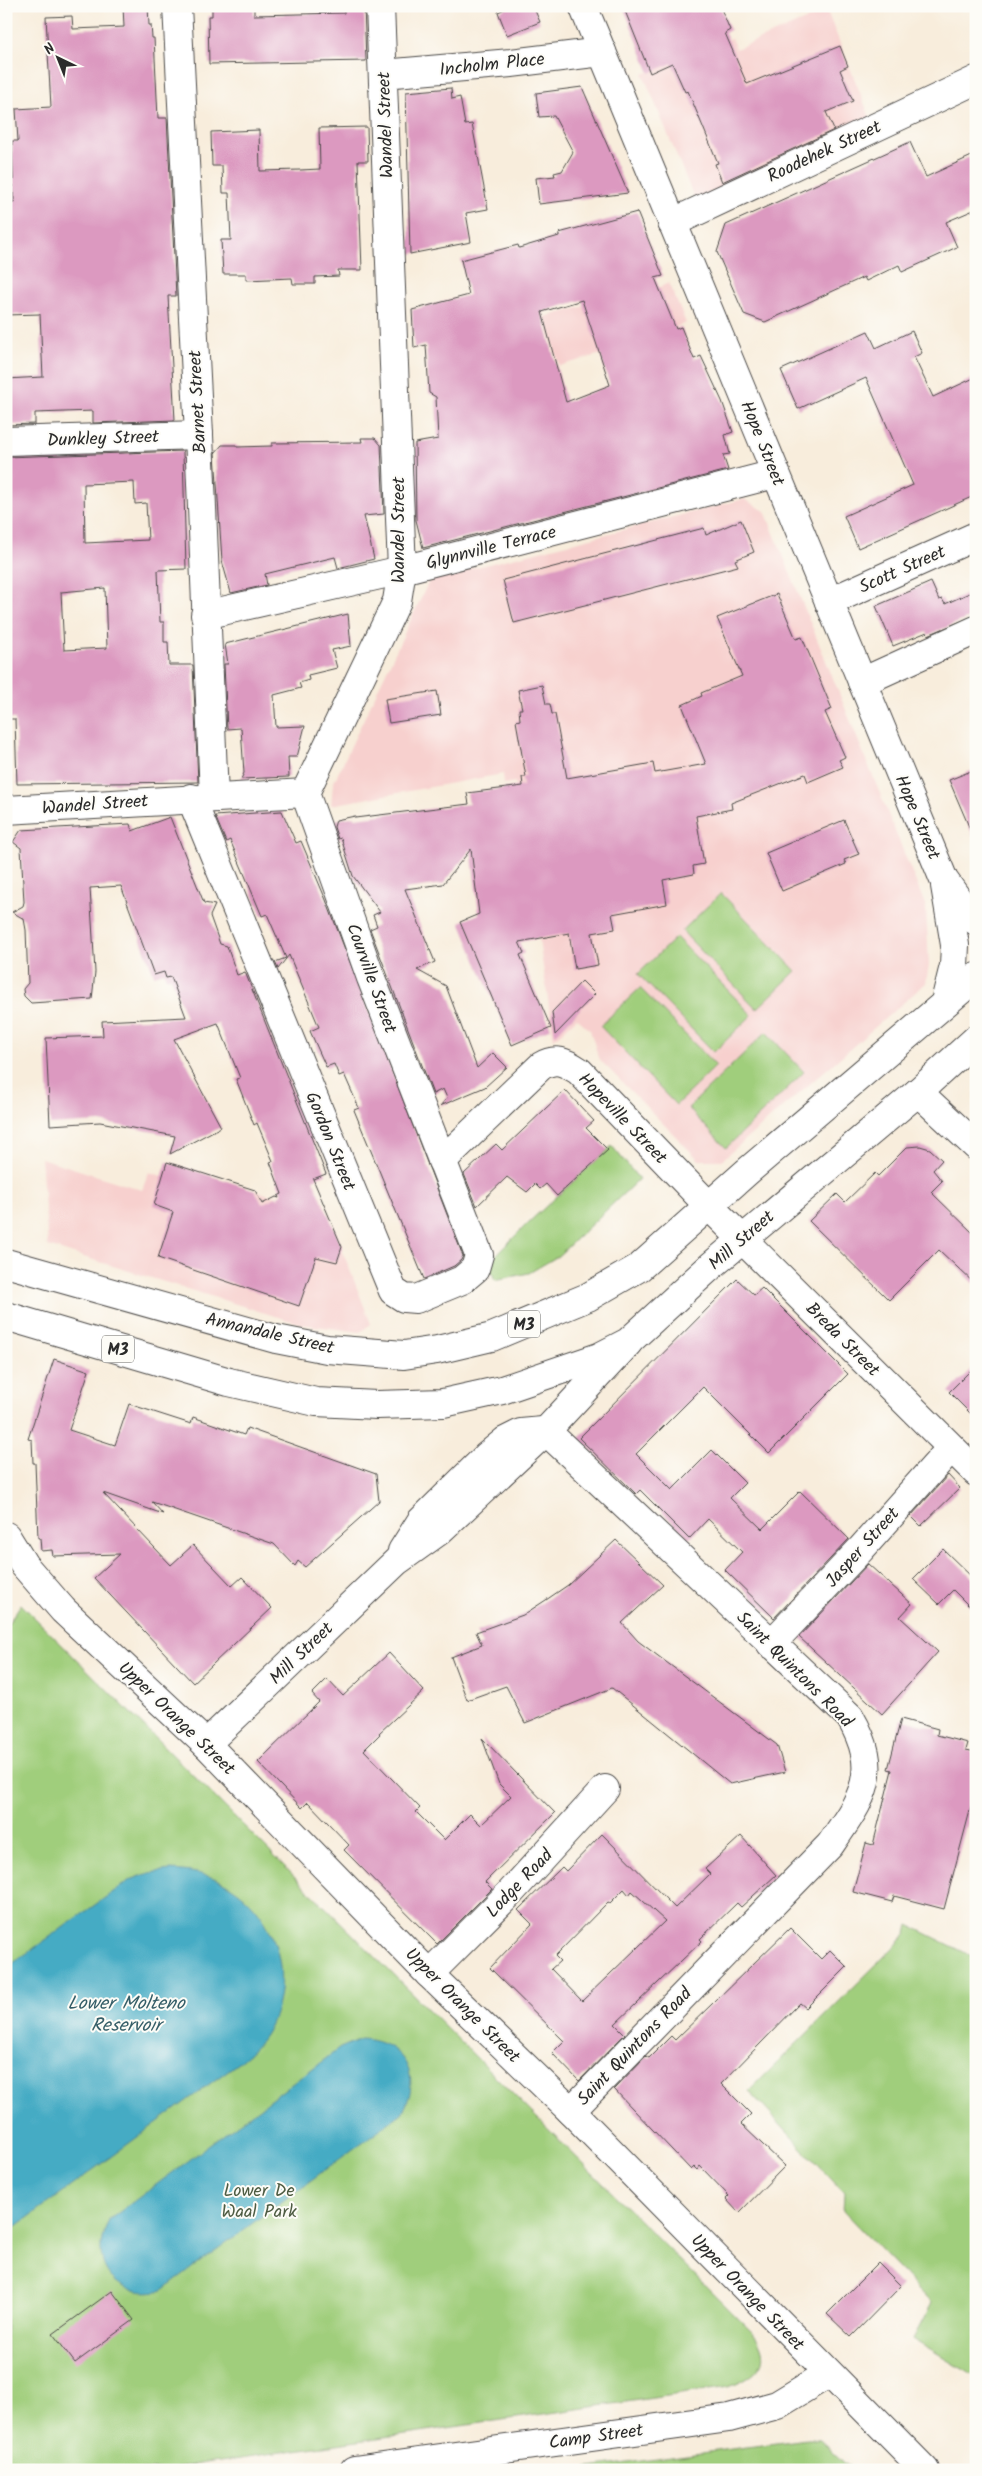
<svg xmlns="http://www.w3.org/2000/svg" width="982" height="2476" font-family="Kalam,sans-serif">
<rect width="100%" height="100%" fill="#fdfcf7"/>
<filter id="ink" filterUnits="userSpaceOnUse"><feTurbulence type="fractalNoise" baseFrequency=".02" numOctaves="2"/><feDisplacementMap in="SourceGraphic" scale="10" xChannelSelector="R" yChannelSelector="G"/><feConvolveMatrix kernelMatrix="1 2 1 2 8 2 1 2 1" color-interpolation-filters="sRGB"/></filter>
<filter id="wash" filterUnits="userSpaceOnUse"><feTurbulence type="fractalNoise" baseFrequency=".0096" numOctaves="4" result="noise"/><feDisplacementMap in="SourceGraphic" scale="20" xChannelSelector="R" yChannelSelector="G"/><feGaussianBlur stdDeviation="1.12" result="paint"/><feColorMatrix in="noise" values="0 0 0 0 0 0 0 0 0 0 0 0 0 0 0 0 0 1.4 0 .05"/><feComposite in="paint" operator="in"/></filter>
<g filter="url(#wash)">
<rect width="100%" height="100%" fill="#f8eddc"/>
<!-- built -->
<g fill="#f7d0ce">
<polygon points="827,11 871,120 695,200 643,74 731,38 736,49"/>
<polygon points="669,283 686,323 630,346 559,366 545,317 616,298 619,304"/>
<polygon points="744,499 765,511 926,907 929,964 926,983 722,1160 699,1160 599,1059 590,1030 577,1018 554,1039 515,782 504,784 503,774 331,805 333,784 430,579"/>
<polygon points="41,1158 142,1190 149,1172 162,1176 167,1162 282,1199 303,1190 321,1196 371,1324 360,1332 301,1324 48,1246"/>
</g>
<!-- green -->
<g fill="#a0ce7c" stroke="#667c54">
<polygon points="721,893 796,971 757,1009 682,931"/>
<polygon points="676,937 752,1015 714,1052 638,974"/>
<polygon points="640,988 716,1066 676,1105 600,1026"/>
<polygon points="766,1032 804,1072 726,1148 688,1108"/>
<polygon points="612,1146 639,1179 558,1256 529,1273 495,1280 488,1263 530,1221"/>
<path d="M21,1604L752,2332C775,2361 758,2376 729,2387L158,2470H6V1627Z"/>
<polygon points="909,1925 976,1958 976,2377 913,2339 932,2303 843,2211 844,2193 749,2091 907,1934"/>
<polygon points="807,2439 819,2439 852,2470 574,2470"/>
</g>
<!-- water -->
<g fill="#45abc4" stroke="#386b78">
<path d="M170,1870C190,1871 210,1874 228,1885C279,1915 295,1982 267,2032C260,2044 249,2054 238,2063L6,2234V1968L130,1880L149,1873Z"/>
<path d="M361,2039C403,2041 424,2076 402,2113L162,2290C115,2301 85,2261 110,2219L340,2048Z"/>
</g>
<g id="blocks">
<!-- building -->
<g fill="#dc99c0" fill-rule="evenodd">
<polygon points="123,6 148,6 149,25 151,25 152,38 154,38 158,118 167,118 176,296 168,296 175,420 93,423 93,411 35,413 35,424 6,425 6,379 43,377 40,314 6,315 6,202 14,202 12,141 18,141 16,109 51,107 46,17 72,16 73,29 124,27"/>
<polygon points="212,6 254,6 254,15 344,13 344,6 364,6 366,61 209,64 208,16 212,16"/>
<polygon points="511,6 533,6 540,22 507,35 498,12"/>
<polygon points="623,6 720,6 730,30 725,33 747,84 840,46 848,66 840,70 853,101 826,112 834,130 722,182 715,164 718,163 688,91 685,92 672,63 650,73"/>
<polygon points="582,87 628,193 539,204 536,178 555,176 554,173 562,171 573,152 554,116 539,117 536,93"/>
<polygon points="451,88 452,99 460,97 465,125 472,124 488,209 466,213 471,242 410,254 406,92"/>
<polygon points="367,127 368,161 358,161 362,270 338,270 339,276 315,277 315,284 293,284 292,278 246,280 246,274 223,274 221,240 231,240 229,193 223,193 222,166 212,166 211,132 259,130 260,171 300,170 320,169 319,128"/>
<polygon points="910,142 926,177 976,154 976,209 946,222 957,247 902,272 899,265 866,281 864,277 765,322 744,314 717,252 726,225"/>
<path d="M637,212L663,276L655,278L676,329L681,327L694,359L701,356L722,401L733,432L725,435L730,454L723,455L728,470L423,548L416,520L415,443L438,439L436,397L429,393L426,345L414,348L412,310L469,295L461,260L518,245L519,248L559,236V233ZM582,300L610,385L566,402L542,312Z"/>
<polygon points="868,331 876,348 912,331 922,353 914,357 933,397 976,377 976,495 858,548 844,516 913,485 866,378 798,409 781,370"/>
<polygon points="361,438 375,438 381,445 384,514 364,516 374,559 338,568 335,557 265,574 267,585 231,593 222,561 215,453 222,445 236,445 237,447 272,446 272,443 362,442"/>
<path d="M183,451L186,569L158,570L160,622H164V642H168L169,665H193L198,782L17,784L15,719H6V457ZM134,482L135,504L146,503L148,540L85,543L84,484ZM105,588L107,648L64,650L61,592Z"/>
<polygon points="741,520 754,552 735,560 738,566 514,623 503,580 704,528 706,535"/>
<polygon points="931,582 939,600 942,599 945,604 976,590 976,615 928,635 927,632 893,646 876,606"/>
<polygon points="777,594 796,639 802,637 832,709 825,712 845,757 839,760 843,767 808,782 805,774 731,803 732,809 696,816 704,864 693,866 694,874 663,880 667,904 612,914 615,929 592,933 598,965 575,969 569,933 519,942 524,953 520,955 551,1028 512,1045 460,922 479,914 471,849 443,884 405,889 435,962 417,970 446,986 477,1068 493,1053 507,1067 485,1087 440,1106 447,1098 443,1089 433,1094 370,929 377,926 373,915 380,912 353,876 341,838 338,839 334,827 336,820 355,816 355,818 469,804 467,793 523,786 522,777 526,777 516,721 520,720 519,709 522,709 518,690 542,685 546,704 550,704 552,714 555,714 567,778 653,763 655,773 706,764 682,705 702,696 701,693 742,676 717,618"/>
<polygon points="348,614 351,646 332,650 337,668 308,675 309,680 299,683 301,688 274,695 276,727 305,726 297,757 288,757 289,777 241,779 244,773 241,728 227,729 224,664 228,664 225,644"/>
<polygon points="437,691 441,715 389,723 385,699"/>
<polygon points="976,769 976,843 949,780"/>
<polygon points="282,811 296,843 301,841 326,900 463,1256 461,1260 454,1266 424,1279 354,1110 359,1108 344,1074 339,1076 334,1064 326,1067 310,1031 319,1027 289,955 278,969 275,962 286,958 267,914 262,916 230,840 226,842 215,816"/>
<polygon points="170,817 204,903 215,905 210,916 220,944 227,946 237,975 245,972 326,1174 313,1179 342,1247 337,1262 316,1257 299,1306 158,1258 173,1212 154,1205 167,1162 255,1190 262,1204 276,1197 279,1198 278,1196 282,1194 270,1162 273,1161 257,1123 254,1125 236,1079 240,1078 218,1023 174,1039 221,1127 170,1154 175,1136 100,1122 50,1125 46,1038 103,1036 102,1021 186,1017 171,977 166,978 164,972 154,975 121,886 90,888 95,972 92,999 31,1003 24,996 23,989 28,983 26,930 24,919 12,912 23,906 24,902 21,848 13,842 21,830 130,824 132,831"/>
<polygon points="844,820 859,854 844,860 846,864 782,891 766,853"/>
<polygon points="582,981 595,994 555,1035 552,1012"/>
<polygon points="565,1090 594,1121 586,1128 608,1150 557,1196 546,1184 540,1189 535,1184 527,1192 507,1177 477,1206 464,1174 496,1144 502,1150"/>
<polygon points="920,1146 930,1149 942,1160 933,1170 942,1181 931,1192 976,1236 976,1285 939,1250 889,1300 809,1221 837,1194 845,1202 875,1173 878,1176 907,1147"/>
<polygon points="737,1279 754,1295 762,1288 848,1374 769,1453 703,1387 636,1454 672,1490 712,1450 745,1483 730,1498 762,1529 800,1491 849,1539 774,1618 725,1570 742,1552 708,1519 689,1539 640,1490 636,1494 579,1438"/>
<polygon points="54,1359 89,1371 69,1430 115,1445 129,1404 191,1424 193,1417 244,1435 247,1428 376,1474 379,1501 305,1567 298,1561 295,1566 274,1544 152,1502 163,1514 103,1493 171,1565 193,1545 232,1586 242,1577 272,1608 193,1683 94,1578 120,1554 53,1556 52,1550 41,1551 40,1538 38,1538 35,1463 33,1463 32,1440 28,1439"/>
<polygon points="976,1365 976,1419 949,1392"/>
<polygon points="948,1475 960,1488 921,1526 911,1516"/>
<polygon points="616,1540 663,1585 622,1623 638,1641 777,1745 785,1772 730,1784 612,1688 525,1723 506,1686 467,1700 451,1657 482,1645 476,1632 523,1615 546,1600 568,1585"/>
<polygon points="943,1549 976,1581 976,1613 953,1590 939,1604 913,1579"/>
<polygon points="868,1564 912,1604 900,1617 938,1652 882,1714 799,1637"/>
<polygon points="389,1653 424,1691 379,1733 380,1734 364,1750 420,1808 416,1812 444,1840 470,1814 481,1825 511,1796 499,1784 482,1738 555,1813 485,1882 492,1889 437,1944 344,1850 349,1845 308,1802 302,1808 258,1762 319,1702 312,1694 327,1679 343,1696"/>
<polygon points="901,1719 938,1729 937,1735 968,1743 966,1750 976,1752 976,1788 944,1909 894,1896 892,1902 853,1892 866,1843 873,1845 892,1770 888,1769"/>
<path d="M602,1834L675,1908L710,1874L705,1869L741,1836L776,1875L741,1907L737,1903L700,1939L702,1941L615,2024L625,2034L579,2081L552,2053L564,2041L490,1968L532,1924L518,1910L562,1867L566,1871ZM624,1889L629,1895L632,1891L665,1921L582,2001L551,1969L560,1961L555,1956L608,1902L610,1903Z"/>
<polygon points="790,1928 821,1959 830,1950 847,1967 806,2008 800,2003 721,2084 751,2114 741,2124 785,2166 739,2213 726,2199 729,2196 700,2166 697,2170 694,2167 691,2170 614,2089 646,2056 649,2058 671,2036 675,2040"/>
<polygon points="878,2263 901,2286 851,2337 827,2314"/>
<polygon points="112,2291 134,2320 75,2363 53,2334"/>
</g>
</g>
</g>
<g filter="url(#ink)">
<use href="#blocks" fill-opacity="0" stroke="#4a4846" stroke-width="1"/>
<g fill="none" stroke-linecap="round" stroke-linejoin="round">
<!-- minor casing -->
<g stroke="#4a4846" stroke-width="30">
<g id="minor">
<polyline points="177,6 199,435 214,797"/>
<polyline points="583,6 944,880 967,912 976,921"/>
<polyline points="383,74 511,63 602,52"/>
<polyline points="672,223 976,80"/>
<polyline points="6,441 199,435"/>
<polyline points="829,602 976,536"/>
<polyline points="205,615 402,570 775,474"/>
<polyline points="862,682 976,630"/>
<polyline points="305,793 397,601 402,570 380,6"/>
<polyline points="191,798 393,1291 404,1298 416,1299 462,1280 475,1269 479,1255 371,978 305,793"/>
<polyline points="6,810 305,793"/>
<polyline points="945,1002 954,966 955,945 945,886"/>
<polyline points="918,1092 976,1146"/>
<path d="M442,1161L541,1066C556,1057 565,1062 579,1071L709,1206L976,1472"/>
<path d="M546,1431L850,1717C882,1772 863,1798 830,1845L571,2111"/>
<polyline points="402,1551 421,1521 488,1455 505,1441 521,1433 543,1431"/>
<polyline points="771,1644 861,1549 951,1448"/>
<polyline points="206,1744 397,1561 439,1531 546,1431 628,1343"/>
<polyline points="429,1974 510,1893 605,1789"/>
</g>
</g>
<!-- tertiary casing -->
<g stroke="#4a4846" stroke-width="30">
<g id="tertiary">
<polyline points="6,1536 24,1565 63,1610 206,1744 429,1974 571,2111 925,2470"/>
<polyline points="354,2470 729,2418 777,2405 828,2374"/>
</g>
</g>
<!-- primary casing -->
<g stroke="#4a4846" stroke-width="30">
<g id="primary">
<polyline points="6,1263 276,1339 327,1349 404,1355 437,1350 492,1337 588,1297 640,1267 749,1170 976,977"/>
<polyline points="6,1316 229,1382 316,1402 377,1405 443,1403 502,1390 599,1357 628,1342 711,1266 918,1092 976,1039"/>
</g>
</g>
<!-- minor -->
<use href="#minor" stroke="#fff" stroke-width="28"/>
<!-- tertiary -->
<use href="#tertiary" stroke="#fff" stroke-width="28"/>
<!-- primary -->
<use href="#primary" stroke="#fff" stroke-width="28"/>
</g>
</g>
<g text-anchor="middle" stroke-width="4" stroke-linejoin="round" paint-order="stroke">
<!-- shield labels -->
<g fill="#fdfcf7" stroke="#6a6a68" stroke-width="1">
<rect x="508" y="1310.5" width="32" height="27" rx="4"/>
<rect x="102" y="1335.5" width="32" height="27" rx="4"/>
</g>
<g font-size="16" font-weight="bold" fill="#2b2b2b">
<text x="524" y="1330">M3</text>
<text x="118" y="1355">M3</text>
</g>
<!-- street labels -->
<g font-size="18" fill="#2b2b2b" stroke="#fdfcf7">
<text transform="translate(492 64) rotate(-6)" y="6">Incholm Place</text>
<text transform="translate(385 125) rotate(-92)" y="6">Wandel Street</text>
<text transform="translate(824 151) rotate(-25)" y="6">Roodehek Street</text>
<text transform="translate(197 402) rotate(-93)" y="6">Barnet Street</text>
<text transform="translate(103 438) rotate(-2)" y="6">Dunkley Street</text>
<text transform="translate(763 443) rotate(68)" y="6">Hope Street</text>
<text transform="translate(398 530) rotate(-90)" y="6">Wandel Street</text>
<text transform="translate(491 547) rotate(-14)" y="6">Glynnville Terrace</text>
<text transform="translate(902 569) rotate(-24)" y="6">Scott Street</text>
<text transform="translate(95 804) rotate(-4)" y="6">Wandel Street</text>
<text transform="translate(918 817) rotate(67)" y="6">Hope Street</text>
<text transform="translate(372 978) rotate(70)" y="6">Courville Street</text>
<text transform="translate(623 1118) rotate(46)" y="6">Hopeville Street</text>
<text transform="translate(331 1141) rotate(68)" y="6">Gordon Street</text>
<text transform="translate(741 1240) rotate(-41)" y="6">Mill Street</text>
<text transform="translate(270 1333) rotate(13)" y="6">Annandale Street</text>
<text transform="translate(843 1339) rotate(45)" y="6">Breda Street</text>
<text transform="translate(862 1547) rotate(-48)" y="6">Jasper Street</text>
<text transform="translate(301 1653) rotate(-44)" y="6">Mill Street</text>
<text transform="translate(795 1669) rotate(45)" y="6">Saint Quintons Road</text>
<text transform="translate(177 1718) rotate(44)" y="6">Upper Orange Street</text>
<text transform="translate(519 1883) rotate(-46)" y="6">Lodge Road</text>
<text transform="translate(463 2005) rotate(45)" y="6">Upper Orange Street</text>
<text transform="translate(634 2046) rotate(-46)" y="6">Saint Quintons Road</text>
<text transform="translate(748 2292) rotate(46)" y="6">Upper Orange Street</text>
<text transform="translate(596 2436) rotate(-8)" y="6">Camp Street</text>
</g>
<!-- park labels -->
<g font-size="18" fill="#4e5c43" stroke="#fdfcf7">
<text x="259" y="2196">Lower De<tspan x="259" dy="21">Waal Park</tspan></text>
</g>
<!-- water labels -->
<g font-size="19" font-style="italic" fill="#355e68" stroke="#fdfcf7">
<text x="126" y="2009">Lower Molteno<tspan x="126" dy="22">Reservoir</tspan></text>
</g>
</g>
<!-- margin -->
<rect width="982" height="2476" fill="none" stroke="#fdfcf7" stroke-width="25"/>
<!-- north arrow -->
<g transform="translate(58 58) rotate(317)" stroke="#fdfcf7" stroke-width="4" paint-order="stroke">
<path d="M0-4L9 19L0 12L-9 19Z" fill="#2b2b2b"/>
<text y="-8" font-size="14" font-weight="bold" text-anchor="middle" fill="#2b2b2b">N</text>
</g>
</svg>
